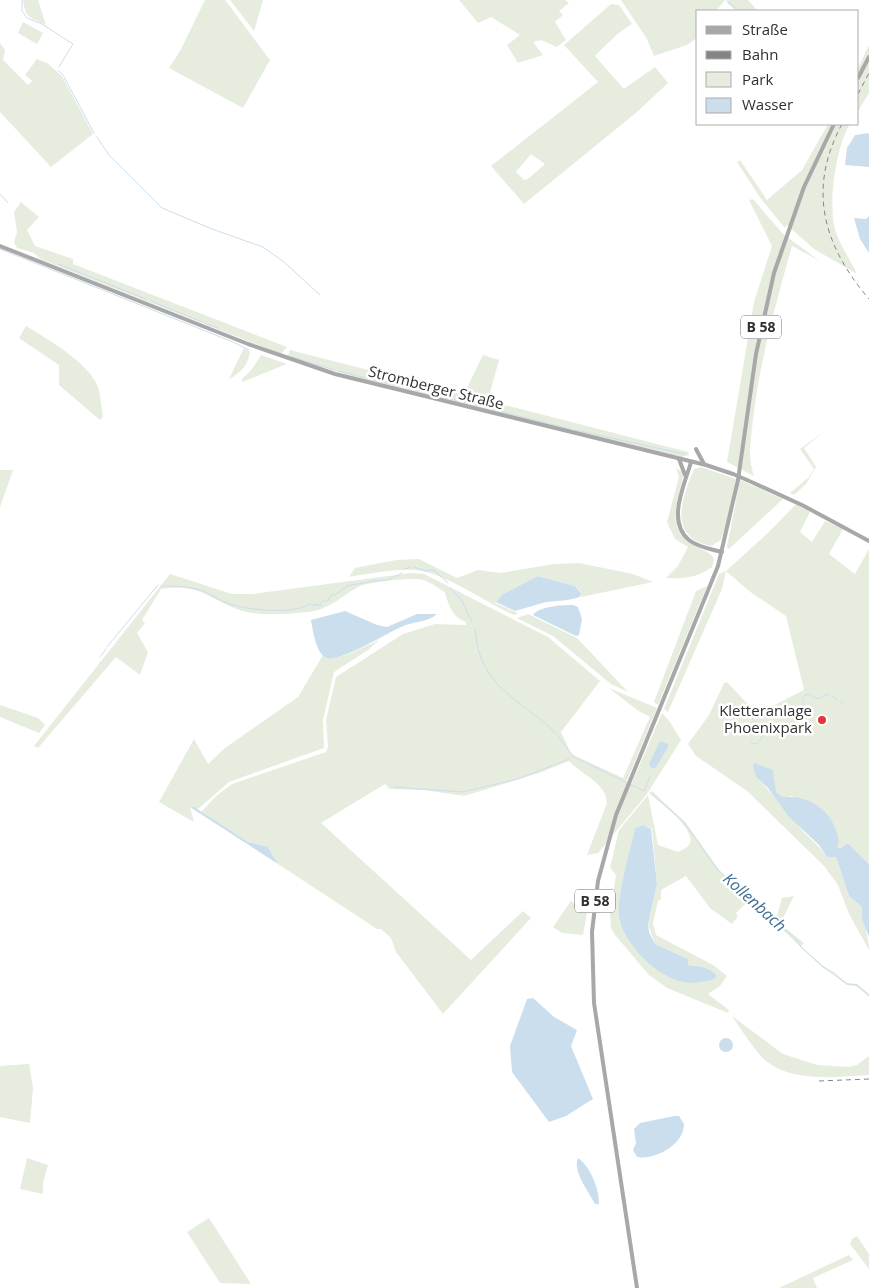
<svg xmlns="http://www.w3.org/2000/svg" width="869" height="1288" font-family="'Open Sans',sans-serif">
<rect width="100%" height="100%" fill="#fff"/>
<!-- green -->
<g fill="#e6edde" fill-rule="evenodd">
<path d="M23,0H38L46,25C29,16 26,20 23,0Z"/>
<polygon points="205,0 225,0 270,60 243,108 169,68 180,51"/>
<polygon points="230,0 263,0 254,31"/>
<polygon points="459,0 565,0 569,3 559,11 563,15 555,22 566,40 557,47 541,40 533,42 543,55 518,63 507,45 520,35 491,17 478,23"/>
<polygon points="621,0 725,0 716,11 698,11 698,37 687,45 654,56 647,39"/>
<polygon points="729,0 748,0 758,11 736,11 727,3"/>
<path d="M611,4L619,5L632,24C618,32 606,45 595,56L624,89L655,67L668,83L637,112L524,204L491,166L598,82L564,45ZM531,154L545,164L528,179L524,180L516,172Z"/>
<polygon points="23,22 43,33 37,44 18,33"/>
<polygon points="0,43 5,50 3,60 28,85 32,81 25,75 37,59 47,63 62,76 93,134 51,167 0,112"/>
<polygon points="869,45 869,93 858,111 858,68"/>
<path d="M828,124H850C836,147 829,198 834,225C837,241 850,259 857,274L814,249L787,225L785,228L761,199L737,162L740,160L767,200L802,170Z"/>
<path d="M753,199L783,234L820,261L792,246C776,303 760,360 753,419C751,440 747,456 754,476L727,462L754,302L772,246L749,200Z"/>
<polygon points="21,202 39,217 27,230 35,246 73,259 73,264 287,347 281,354 75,273 40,259 34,253 17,248 14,242 17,232 14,212"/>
<path d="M26,326C48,340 91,363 99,390C101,398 101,408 103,417L100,420L59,385V365L19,338Z"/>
<path d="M244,348L250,352C248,365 241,373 229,379Z"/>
<path d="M290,350L688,452L689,455L681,457C550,423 415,399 288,356Z"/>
<polygon points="261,355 287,364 242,382 242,379 252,369"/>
<polygon points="483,355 499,360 488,400 464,394"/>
<polygon points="825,431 804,448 816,467 806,484 794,495 790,493 809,477 814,469 800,449"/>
<path d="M701,467L736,479L727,523L721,540L711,546C667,537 682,498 694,469Z"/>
<path d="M676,468L682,472L683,477C676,507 665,533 699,548C705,551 712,553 714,560L712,567C697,578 683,579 666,578L678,566L688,547L675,539L667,522L679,477Z"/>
<polygon points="0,470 13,470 0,507"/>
<polygon points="740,480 783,499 729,549 727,547"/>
<path d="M796,504L810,512L800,532L812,542L825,521L843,529L829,554L855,574L869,549V864L848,843L839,848L837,847L792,796L782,798L756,777C772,792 785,811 800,828C809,838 819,845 827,857H836L849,896L862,907C862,922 869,935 869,950L849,914L838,885L824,866L747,791L696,756L688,744L709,715L724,683L727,682L757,714L804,690L786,616L749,591L726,571L722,589L668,712L664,709L719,574L726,571L769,532Z"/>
<path d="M419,559L457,578L478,570L501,573L554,564L579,563L633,574L653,582L581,597V592L575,586L538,576L503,594L495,603L518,613L514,615C486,603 443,571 414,570C392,569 370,574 349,577L355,568L396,560Z"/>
<path d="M411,573L424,574L548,637L600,681L561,732L571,754L623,778L650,717L637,710L609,688L657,708L626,783L631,785L662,713L670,722L681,740L647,794L598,853L587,855L607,803C606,783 582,775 569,761L539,773L464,796L424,790L390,789L385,784L321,823L471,960L523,911L531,918L443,1014L396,952L391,938L381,929H377L278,864L268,847L248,842L201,812L216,796L232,784L326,752L328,747L326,720L336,677L403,634L435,624L466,625V622C453,618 448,605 445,592C439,589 432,583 426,581C416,576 368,582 358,587C341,597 328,610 308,612C287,614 256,617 236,609C205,596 199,584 161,589L142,620L145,623L137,633L148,652L140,675L116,657L38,748L34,746L170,574L232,594H252Z"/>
<polygon points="707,586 658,705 654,702 696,591"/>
<polygon points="528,614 577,638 628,692 611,684 553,636 517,618"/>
<path d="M379,640L368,650L334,672L323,720L324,748L229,782L198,809L190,807L194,822L159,802L194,739L208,764L225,748L298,697L323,655C337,664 364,646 379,640Z"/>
<polygon points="0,705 38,718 45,725 39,733 0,717"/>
<path d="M652,791L686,823L720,871L776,920L782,898L794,896L780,924L804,943L801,946L823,966L847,983L857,984L869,994V997L856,986L847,985L822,967L750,899L736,913L738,916L732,924L710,908L686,876L661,890V899L658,901L653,923L656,935L713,965L727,976L720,986L708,994L729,1010L728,1013L667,988L649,975L615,935L611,928L610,913L616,875L610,868L619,830L648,795L658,845L678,852C681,850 685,849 688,846C701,832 658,801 649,793ZM643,825L652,829L657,884L648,924L655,944L688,959V965C699,966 710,967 717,976L635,948L619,921L621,891L635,828Z"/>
<polygon points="571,901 587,913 583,935 562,933 553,927"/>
<path d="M732,1016L783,1054L817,1065L848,1067L857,1065L869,1056V1075C834,1077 784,1084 759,1054C749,1042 740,1028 732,1016Z"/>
<polygon points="29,1064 33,1088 30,1123 0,1117 0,1066"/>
<polygon points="27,1158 48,1165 43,1183 43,1194 20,1189"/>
<polygon points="209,1218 251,1284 220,1283 187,1232"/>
<polygon points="857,1236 869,1254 869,1269 850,1244 852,1239"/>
<polygon points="849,1255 853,1260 813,1278 817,1288 779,1288"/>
</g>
<!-- water -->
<g fill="#cbdeed">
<polygon points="869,133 869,167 845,165 847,148 855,135"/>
<polygon points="869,216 869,253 860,239 854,218 866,219"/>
<polygon points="538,576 575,586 581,593 580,597 568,600 546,602 515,611 496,602 503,594"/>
<path d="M573,605L578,607L582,619L579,635L576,636L533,615C539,606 562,605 573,605Z"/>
<path d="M345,611L377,625L387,627L417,614H437C427,623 413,621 401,627C387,633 341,662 327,658C316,654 313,631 311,620Z"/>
<polygon points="660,741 668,744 668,747 656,767 652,769 649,764"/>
<path d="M754,763L773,770L776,792L782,797C805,795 827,806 835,828C838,836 840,840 837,847L840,848L848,843L869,864V937L862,919V907L849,896L836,857H827L819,845L789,817L768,788L756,777L753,766Z"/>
<polygon points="190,807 194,807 248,842 268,847 278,864"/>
<path d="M643,825L651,829L657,884L648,924L649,932L655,944L688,959V965C699,966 710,967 717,976C713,981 706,981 700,982C668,989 629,951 620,922C614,905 631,848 635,828Z"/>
<polygon points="533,998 554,1017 577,1030 571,1046 593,1099 566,1116 549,1122 512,1072 510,1046 527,999"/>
<circle cx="726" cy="1045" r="7"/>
<path d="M674,1116H679L684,1124C684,1145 655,1160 637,1157L633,1150L636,1143L634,1129L640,1123Z"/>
<path d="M578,1158C590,1166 600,1190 599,1204H595C589,1192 572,1171 578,1158Z"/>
</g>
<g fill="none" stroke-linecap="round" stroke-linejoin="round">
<!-- stream -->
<g stroke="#cbdeed" stroke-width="1">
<polyline points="22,0 22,11 27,18 42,24 73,44 59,67"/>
<polyline points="726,0 739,11"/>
<polyline points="58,70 63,75 94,133"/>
<polyline points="97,137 109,155 162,208 212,229 263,247 284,262 320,295"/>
<polyline points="0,194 8,203"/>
<polyline points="0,249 233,342 249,350"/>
<polyline points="58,264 146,299"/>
<polyline points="151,301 202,322"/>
<polyline points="206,324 218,328"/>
<polyline points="292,357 335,370"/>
<polyline points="338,371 403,387"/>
<polyline points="406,388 571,429"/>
<polyline points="575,430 684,454"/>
<polyline points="414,567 425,571 434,570 448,583"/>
<polyline points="405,569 411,567"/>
<path d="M161,586C174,586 187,586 200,590C210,593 218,600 227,603C246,610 292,615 310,604L312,606L317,604L320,606L322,601H328L331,595H335L347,586L373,581L388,580L402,573"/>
<polyline points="450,588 461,599 472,622"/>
<path d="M475,629C479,687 519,698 556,733"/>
<polyline points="107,647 158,585"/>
<polyline points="100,657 106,649"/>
<polyline points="100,663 101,663"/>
<polyline points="832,696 838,700"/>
<polyline points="841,702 844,703"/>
<path d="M728,705C746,704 754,720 763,733"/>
<polyline points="796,710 803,706 803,698 805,695 809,694 817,699 829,694"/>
<polyline points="795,724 796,714"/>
<polyline points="558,736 574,757 644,791 650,777"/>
<polyline points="751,743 757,744 769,728 781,727"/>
<polyline points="394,787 462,792 518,779 569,759"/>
<polyline points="653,795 683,821 717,869 795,938 801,947 822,966 834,973 847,984 857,985 869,995"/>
</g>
<!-- major -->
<g stroke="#a8a8a8" stroke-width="4">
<polyline points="858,78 869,57"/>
<polyline points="0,246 248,344 335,374 706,465 733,474"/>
<polyline points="696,449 704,464"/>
<polyline points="679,459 685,475"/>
<path d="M691,462C685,484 666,521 689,540C697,547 711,549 722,552"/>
<polyline points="747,480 802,505 869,541"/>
<polyline points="637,1288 594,1003 592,932 598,881 616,815 718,566 738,480 756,354 774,273 804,187 834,124"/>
</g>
<!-- rail -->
<g stroke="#858585" stroke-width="1" stroke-dasharray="5 4" stroke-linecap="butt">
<polyline points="858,94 869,73"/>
<path d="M842,124C807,189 823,245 869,299"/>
<polyline points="819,1081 869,1079"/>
</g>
<!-- major-bridge -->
<polyline stroke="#a8a8a8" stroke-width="4" points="733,474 747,480"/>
</g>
<!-- markers -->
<circle fill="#e6343a" stroke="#fff" stroke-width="2" cx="822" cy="720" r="5"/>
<g text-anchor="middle" stroke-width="5" stroke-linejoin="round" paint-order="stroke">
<!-- shield labels -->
<g fill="#fff" stroke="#6e6e6e" stroke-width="1">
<rect x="741" y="315.5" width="40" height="23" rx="4"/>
<rect x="575" y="889.5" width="40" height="23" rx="4"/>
</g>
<g font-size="14" font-weight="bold" fill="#303030">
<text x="761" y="332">B 58</text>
<text x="595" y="906">B 58</text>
</g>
<!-- street labels -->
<g font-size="15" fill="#303030" stroke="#fff">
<text transform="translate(436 388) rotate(14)" y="5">Stromberger Straße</text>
</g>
<!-- poi labels -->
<g font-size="15" fill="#303030" stroke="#fff" text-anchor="end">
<text x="812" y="716">Kletteranlage<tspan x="812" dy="17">Phoenixpark</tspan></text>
</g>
<!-- water labels -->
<g font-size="16" font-style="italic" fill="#3d6f93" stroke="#fff">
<text transform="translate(755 902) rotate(42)" y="6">Kollenbach</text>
</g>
</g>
<!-- legend -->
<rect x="696" y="10" width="162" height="115" fill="#ffffff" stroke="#acacac"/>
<rect x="706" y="26" width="25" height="8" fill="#a8a8a8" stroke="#acacac"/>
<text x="742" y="35" font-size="15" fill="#303030">Straße</text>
<rect x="706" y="51" width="25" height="8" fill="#858585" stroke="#acacac"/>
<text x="742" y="60" font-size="15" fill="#303030">Bahn</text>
<rect x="706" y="72" width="25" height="15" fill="#e6edde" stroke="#acacac"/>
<text x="742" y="85" font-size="15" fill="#303030">Park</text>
<rect x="706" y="98" width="25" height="15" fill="#cbdeed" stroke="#acacac"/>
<text x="742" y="110" font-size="15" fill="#303030">Wasser</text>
</svg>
